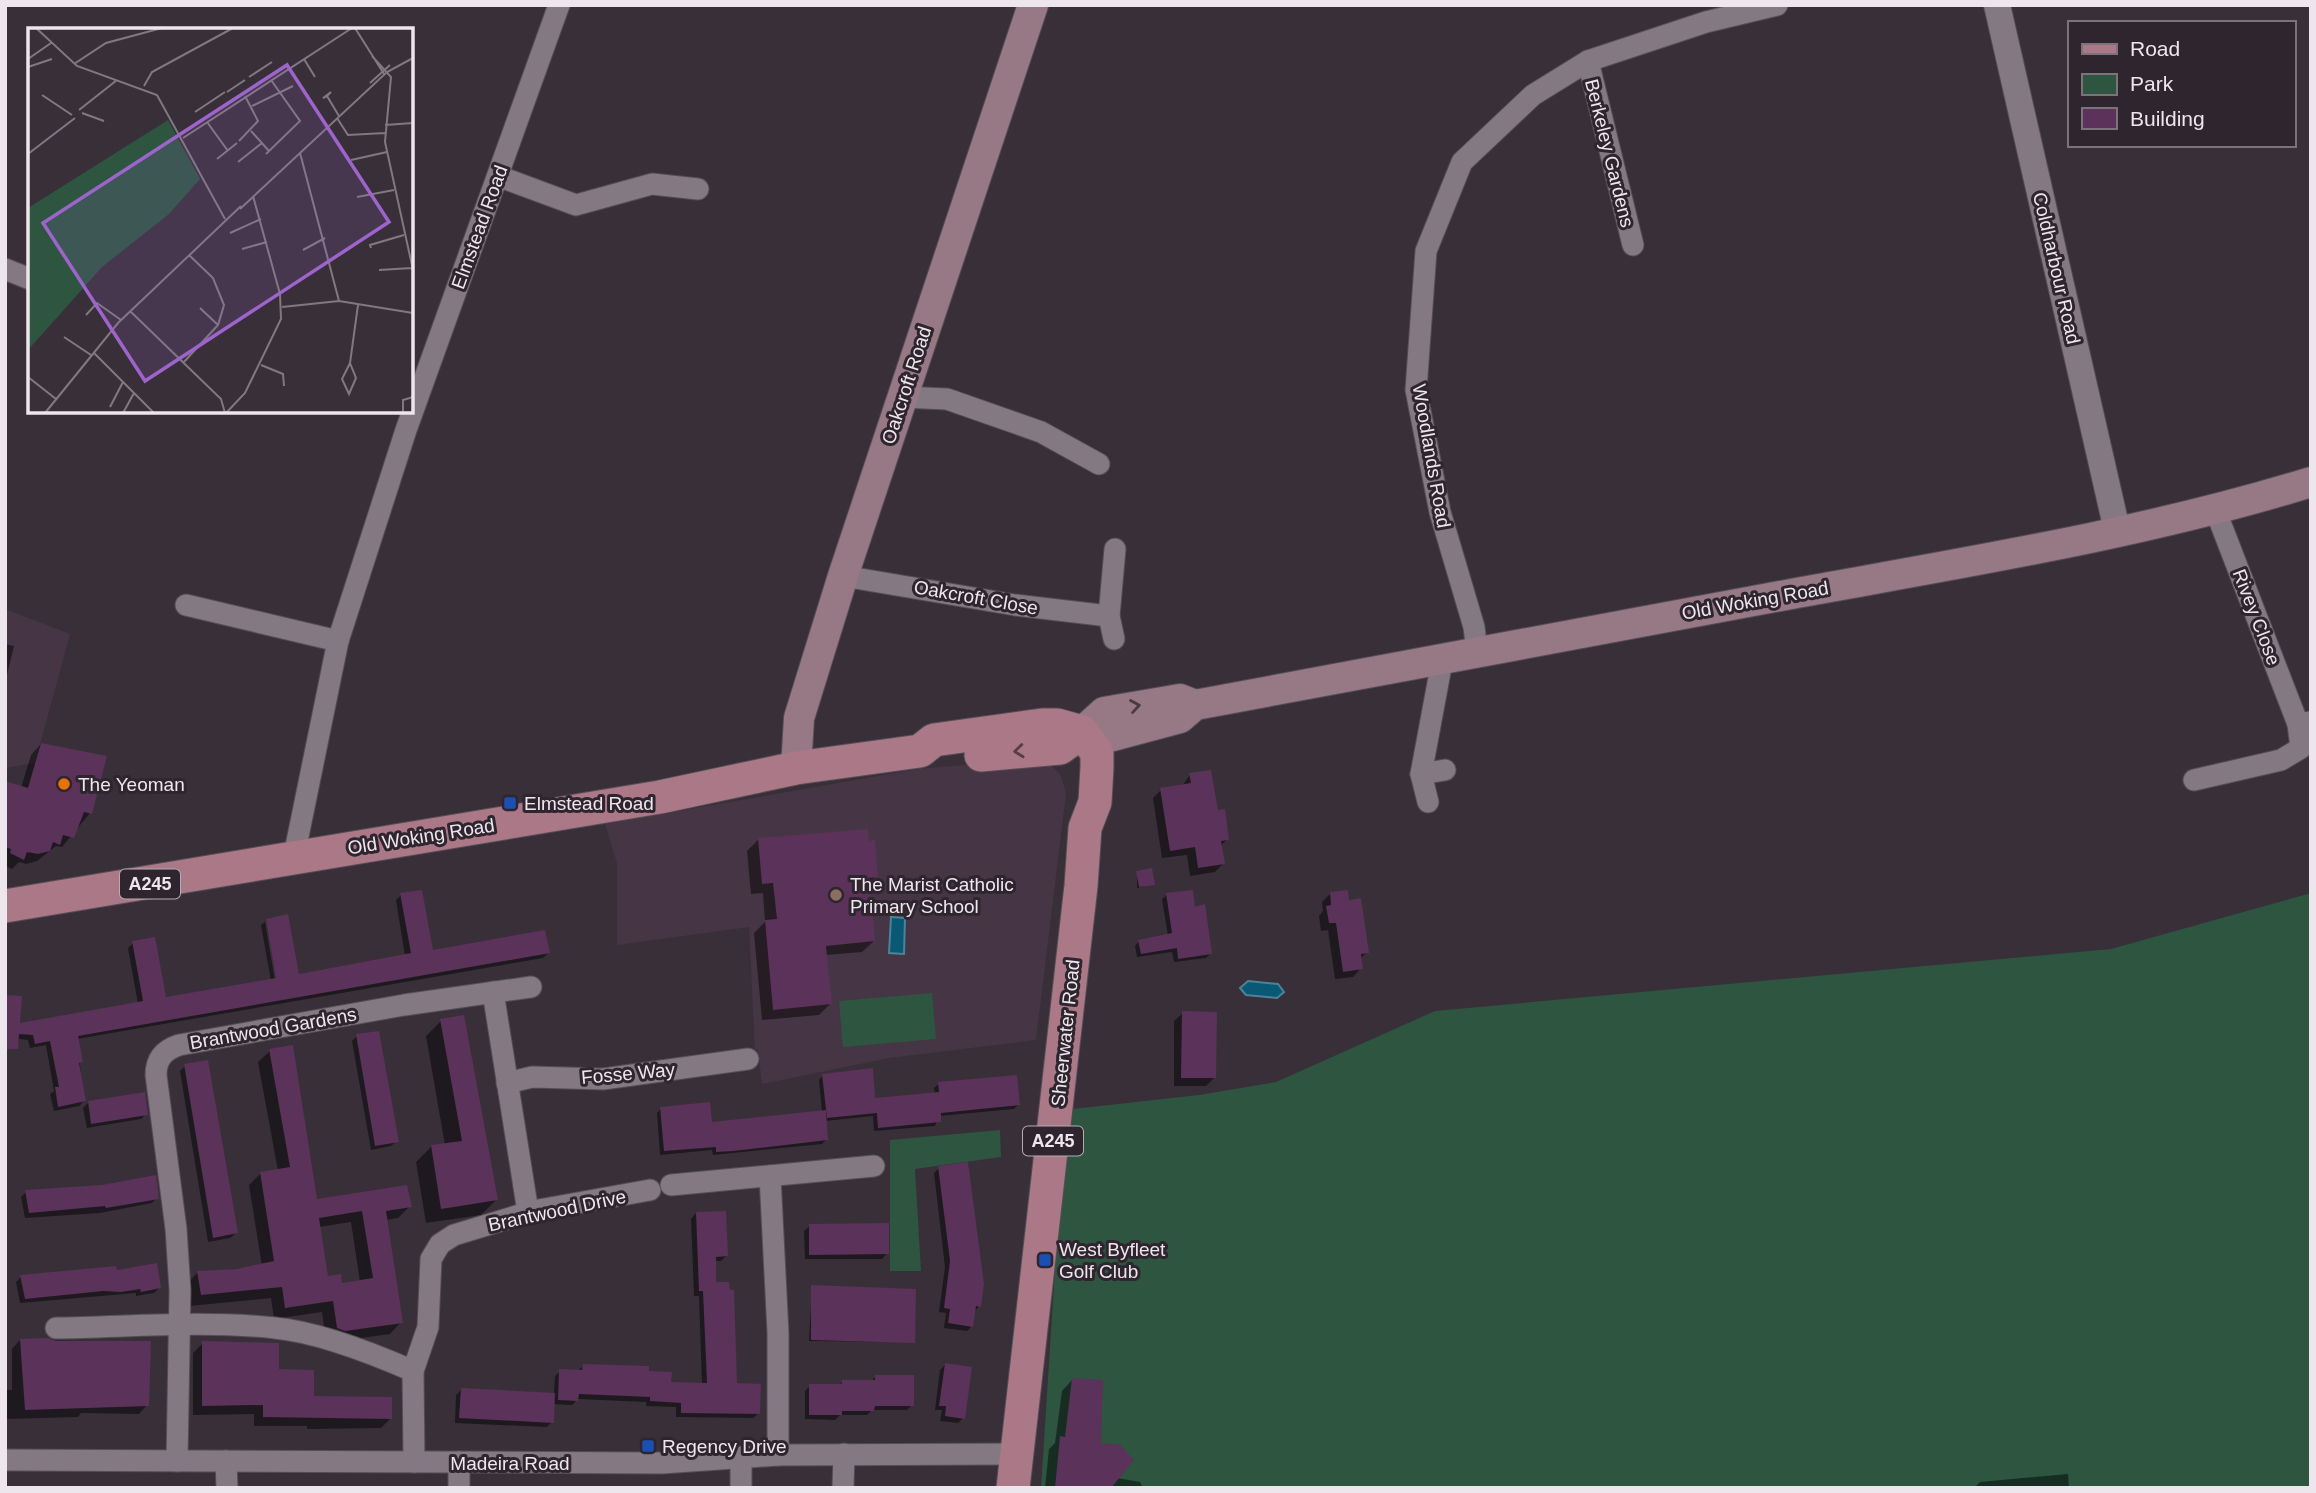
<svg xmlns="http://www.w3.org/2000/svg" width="2316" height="1493" font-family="Helvetica,sans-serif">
<rect width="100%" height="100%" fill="#392f39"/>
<!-- built -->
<g fill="#463645">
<polygon points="5,609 70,634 35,763 5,768"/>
<polygon points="1035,759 1050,765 1060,774 1066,793 1036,1040 889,1058 762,1084 758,1049 755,1049 749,927 617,945 617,863 605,824 918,769"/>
</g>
<!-- green -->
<g fill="#2d5540">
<polygon points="2311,893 2311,1488 1041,1488 1056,1254 1073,1109 1199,1095 1276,1082 1435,1011 2111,949"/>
<polygon points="932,993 936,1039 843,1047 839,1001"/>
<polygon points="1000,1130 1001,1157 915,1169 921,1271 890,1271 890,1140"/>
</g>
<!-- water -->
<g fill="#095976" stroke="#4d8399" stroke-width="2">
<polygon points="891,917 905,918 904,954 889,953"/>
<polygon points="1248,981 1278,984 1284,992 1277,998 1246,995 1240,988"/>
</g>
<!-- shadow -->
<g fill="#0007" fill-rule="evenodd">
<polygon points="5,644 14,646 5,683"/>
<polygon points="41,744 90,813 62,847 56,846 37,861 26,864 19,862 12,869 5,866 5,783 21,788 31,755"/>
<polygon points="1190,775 1216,812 1228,839 1220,846 1223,864 1215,872 1190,876 1187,855 1162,858 1153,798 1161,790 1182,786"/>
<polygon points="758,840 876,876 868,884 874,941 862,952 826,955 830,1004 819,1015 762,1020 754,933 765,922 763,893 751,894 747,851"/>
<polygon points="1137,872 1153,884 1137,888"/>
<polygon points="421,892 431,952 544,932 548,953 543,958 77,1039 84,1101 79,1106 54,1111 50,1094 54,1091 46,1045 30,1048 28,1040 5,1037 5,997 20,997 18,1025 138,1004 128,948 133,943 154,939 164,999 271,981 261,925 265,922 276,987 280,986 268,922 265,922 287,916 298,976 405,956 396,900 401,895"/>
<polygon points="1330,894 1348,902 1367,952 1360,959 1361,968 1353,977 1335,979 1328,930 1321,931 1319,916 1323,911 1322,902"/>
<polygon points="1167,895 1193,909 1211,953 1206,958 1174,962 1172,952 1137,957 1135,946 1139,941 1168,936 1162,899"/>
<polygon points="1183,1013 1214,1078 1206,1086 1174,1086 1174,1021"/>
<polygon points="441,1021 497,1199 481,1215 426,1223 416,1162 431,1147 445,1145 426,1036"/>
<polygon points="357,1036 397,1141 391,1146 371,1150 352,1041"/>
<path d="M270,1051L315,1201L410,1206L398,1218L385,1220L401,1322L390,1334L332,1342L326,1340L322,1312L274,1319L271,1298L190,1306L186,1285L197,1273L262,1266L249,1185L260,1174L278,1171L258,1062ZM351,1222L360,1282L341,1285L326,1278L319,1227Z"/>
<polygon points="185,1066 236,1233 230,1238 208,1242 180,1071"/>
<polygon points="823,1075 873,1099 935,1094 934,1088 939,1084 1018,1105 1014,1109 939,1116 935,1126 874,1131 873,1116 825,1121 826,1140 822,1144 713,1155 712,1150 660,1155 657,1113 661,1109 710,1123 822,1112 819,1080"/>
<polygon points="88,1103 146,1114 141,1119 87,1128 83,1108"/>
<polygon points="939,1168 979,1306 974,1312 972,1326 967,1331 944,1328 946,1313 939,1312 945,1267 934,1173"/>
<polygon points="26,1192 157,1198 152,1203 100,1213 25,1218 21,1197"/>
<polygon points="696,1213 726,1256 721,1261 714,1261 714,1284 735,1385 759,1413 753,1418 676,1417 676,1407 646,1406 646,1402 578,1399 572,1405 553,1404 552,1422 547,1427 455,1423 456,1395 461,1390 554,1394 555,1376 560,1371 577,1372 583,1366 647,1372 670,1384 702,1385 699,1296 694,1296 691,1219"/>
<polygon points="810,1226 887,1253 882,1259 805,1259 804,1231"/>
<polygon points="116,1272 160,1287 154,1293 136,1296 136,1293 20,1303 16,1282 21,1277"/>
<polygon points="812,1287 913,1342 809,1341"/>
<polygon points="20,1340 149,1342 147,1405 139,1414 81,1413 78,1417 5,1419 5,1390 12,1390 12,1349"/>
<polygon points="203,1343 278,1371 312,1398 391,1418 381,1428 307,1429 307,1426 254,1426 254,1414 193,1415 193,1353"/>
<polygon points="945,1365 963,1418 958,1423 940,1421 942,1410 935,1410 940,1370"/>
<polygon points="875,1377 912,1405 907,1410 872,1410 867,1415 840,1415 835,1420 805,1419 805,1391 810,1386 838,1386 843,1382 871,1382"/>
<polygon points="1073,1379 1099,1444 1117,1478 1140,1482 1143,1488 1045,1488 1049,1449 1055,1443 1062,1391"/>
<polygon points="2068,1474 2069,1488 1974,1488 1980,1482"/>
</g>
<!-- building -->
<g fill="#5b325a" fill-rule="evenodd">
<polygon points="41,743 107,756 92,814 84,812 74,838 63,835 60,845 53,842 50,851 38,854 27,852 24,860 10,853 11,849 5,847 5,781 28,788"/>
<polygon points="1211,770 1218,810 1225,809 1229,840 1221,841 1225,864 1198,868 1195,847 1170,851 1160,788 1191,783 1189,773"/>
<polygon points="868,829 869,841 875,840 878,877 869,878 875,941 826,946 832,1004 773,1010 765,920 777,919 773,883 762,884 758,838"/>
<polygon points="1152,868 1155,885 1139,887 1136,871"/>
<polygon points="422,890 433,950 545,930 550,953 78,1036 83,1062 79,1063 86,1101 58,1107 55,1087 59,1087 50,1041 35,1044 33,1035 19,1034 18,1049 5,1049 5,995 22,996 20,1023 143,1001 132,941 155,937 166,997 276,978 266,919 288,914 299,974 411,953 400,893"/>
<polygon points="1193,890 1195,907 1205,904 1212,954 1178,959 1177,948 1141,954 1138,940 1172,933 1166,893"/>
<polygon points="1348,890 1349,900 1361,898 1369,953 1361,954 1363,969 1343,972 1336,923 1329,923 1326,906 1331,905 1330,892"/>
<polygon points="1182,1011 1217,1012 1216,1078 1181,1078"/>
<polygon points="464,1015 498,1200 441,1209 431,1145 462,1141 440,1019"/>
<polygon points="379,1031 399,1142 375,1146 356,1034"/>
<path d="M293,1045L317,1199L407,1185L412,1207L386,1211L403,1323L345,1331L337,1328L333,1301L285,1308L282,1287L201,1295L197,1271L236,1269L274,1261L260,1172L290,1167L269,1049ZM362,1211L373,1278L342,1283L341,1274L328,1276L319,1218Z"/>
<polygon points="208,1060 238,1233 213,1238 184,1064"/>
<polygon points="873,1068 875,1098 939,1092 938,1082 1017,1075 1020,1105 941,1113 941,1122 878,1128 877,1113 827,1118 822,1074"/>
<polygon points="145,1092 148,1115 91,1124 88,1101"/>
<polygon points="710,1102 712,1122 826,1110 828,1140 733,1151 716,1152 716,1147 664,1151 660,1107"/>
<polygon points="968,1162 984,1284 981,1307 976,1306 973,1327 948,1323 950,1309 944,1308 950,1261 938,1166"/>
<polygon points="156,1175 159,1199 106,1208 105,1206 29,1213 25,1190 102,1185"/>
<polygon points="726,1211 728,1256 716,1257 716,1282 729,1282 730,1290 734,1290 737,1383 761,1384 760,1414 681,1413 681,1403 650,1401 650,1397 579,1394 578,1401 558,1400 559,1369 582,1370 583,1364 649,1366 649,1371 672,1372 671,1382 707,1383 703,1291 699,1291 696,1212"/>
<polygon points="889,1223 889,1254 809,1255 809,1224"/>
<polygon points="157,1263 161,1288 141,1292 140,1289 121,1292 103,1291 25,1299 20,1275 116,1266 117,1270"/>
<polygon points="811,1285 916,1289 915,1343 811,1340"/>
<polygon points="48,1338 56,1341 151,1341 149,1406 25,1410 20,1339"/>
<polygon points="202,1341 279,1343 279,1369 314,1370 314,1396 392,1397 392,1419 263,1417 263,1405 202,1406"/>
<polygon points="945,1363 972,1367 965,1419 945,1416 946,1406 939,1406"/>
<polygon points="875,1375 914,1375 914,1406 875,1406 874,1411 842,1411 842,1415 809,1415 809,1384 842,1384 842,1380 875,1380"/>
<polygon points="1072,1378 1103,1380 1101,1443 1120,1445 1134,1460 1111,1488 1055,1488 1060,1436 1065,1437"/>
<polygon points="461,1388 555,1393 554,1423 459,1418"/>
</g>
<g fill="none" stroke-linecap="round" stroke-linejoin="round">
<!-- minor casing -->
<g stroke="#554d55" stroke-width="23">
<g id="minor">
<polyline points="1588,61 1633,245"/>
<polyline points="498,176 576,205 652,184 698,189"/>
<polyline points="5,269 30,279"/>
<polyline points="901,397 947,399 1041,432 1099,464"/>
<polyline points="2215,509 2298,724 2311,722"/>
<polyline points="843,576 1015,605 1109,616"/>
<polyline points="186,605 338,641"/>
<polyline points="1114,639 1109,616 1115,549"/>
<polyline points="1477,651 1474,627 1440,512 1416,390 1426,251 1462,162 1533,95 1588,61 1706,22 1777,5"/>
<polyline points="1421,774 1445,770"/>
<polyline points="2194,780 2281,760 2301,748 2298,724"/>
<polyline points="1428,802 1421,774 1443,656"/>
<polyline points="294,856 338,641 406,430 559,5"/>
<polyline points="493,992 528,1212"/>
<polyline points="507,1083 532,1077 603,1079 748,1059"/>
<polyline points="770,1176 778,1333 778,1455"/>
<polyline points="671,1185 874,1166"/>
<path d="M56,1328C128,1327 203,1320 275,1328C317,1332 374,1354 413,1371"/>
<polyline points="5,1460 662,1463 778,1455 1015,1454"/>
<path d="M177,1461L180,1290L176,1229L156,1075C156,1059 164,1050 179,1045L404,1005L531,987"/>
<polyline points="226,1461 227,1488"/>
<polyline points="414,1462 413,1371 428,1327 431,1259 440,1244 454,1235 533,1211 650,1190"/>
<polyline points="459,1488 459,1462"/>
<polyline points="741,1488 741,1457"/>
<polyline points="843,1488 844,1454"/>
</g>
</g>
<!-- tertiary casing -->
<g stroke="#554d55" stroke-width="28">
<polyline id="tertiary" points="1997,5 2117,530"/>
</g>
<!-- secondary casing -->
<g stroke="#554d55" stroke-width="32">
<g id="secondary">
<path d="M1082,732L1109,737L1180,718L1195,705C1398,666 1600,628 1802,592C1972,561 2146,533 2311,482"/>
<polyline points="1082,732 1104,712 1180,699 1195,705"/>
<polyline points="796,768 799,718 843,576 1033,5"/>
</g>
</g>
<!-- primary casing -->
<g stroke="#554d55" stroke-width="35">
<g id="primary">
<polyline points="981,755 1060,748 1082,732"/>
<polyline points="5,906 660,797 796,768 920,751 934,740 1042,725 1057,725 1082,732"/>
<polyline points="1013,1488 1081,886 1085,828 1095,802 1097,767 1097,753 1082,732"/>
</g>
</g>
<!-- minor -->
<use href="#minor" stroke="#847883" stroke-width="21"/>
<!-- tertiary -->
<use href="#tertiary" stroke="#847883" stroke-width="26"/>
<!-- secondary -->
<use href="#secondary" stroke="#977885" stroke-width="30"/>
<!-- primary -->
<use href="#primary" stroke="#aa7887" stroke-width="33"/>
</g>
<!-- one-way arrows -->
<defs><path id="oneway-chevron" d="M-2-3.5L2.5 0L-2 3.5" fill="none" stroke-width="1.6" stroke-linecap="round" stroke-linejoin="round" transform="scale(1.75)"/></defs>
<use stroke="#493a44" href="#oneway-chevron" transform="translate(1135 706) rotate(-9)"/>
<use stroke="#543e49" href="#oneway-chevron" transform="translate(1019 751) rotate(174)"/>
<!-- markers -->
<circle fill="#e8710a" stroke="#2f252e" stroke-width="2.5" cx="64" cy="784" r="7"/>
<g fill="#1a4fb4" stroke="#2f252e" stroke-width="2.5">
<rect x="503" y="796" width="14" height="14" rx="3.5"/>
<rect x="1038" y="1253" width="14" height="14" rx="3.5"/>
<rect x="641" y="1439" width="14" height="14" rx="3.5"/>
</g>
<circle fill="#8d6e63" stroke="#2f252e" stroke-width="2.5" cx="836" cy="895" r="7"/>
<g text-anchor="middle" stroke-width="6" stroke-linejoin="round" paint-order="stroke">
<!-- shield labels -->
<g fill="#2f252e" stroke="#b4acb3" stroke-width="2">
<rect x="120" y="869.5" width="60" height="29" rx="5"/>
<rect x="1023" y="1126.5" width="60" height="29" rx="5"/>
</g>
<g font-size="18" font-weight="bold" fill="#ede6ec">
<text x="150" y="890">A245</text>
<text x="1053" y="1147">A245</text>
</g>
<!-- street labels -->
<g font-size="19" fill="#ede6ec" stroke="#2f252e">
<text transform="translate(1610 153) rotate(76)" y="7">Berkeley Gardens</text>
<text transform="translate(479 227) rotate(-70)" y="7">Elmstead Road</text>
<text transform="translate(2057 268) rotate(77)" y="7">Coldharbour Road</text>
<text transform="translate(906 385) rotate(-72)" y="7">Oakcroft Road</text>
<text transform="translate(1432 456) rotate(80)" y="7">Woodlands Road</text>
<text transform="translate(976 597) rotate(10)" y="7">Oakcroft Close</text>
<text transform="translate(1755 600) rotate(-10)" y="7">Old Woking Road</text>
<text transform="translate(2257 617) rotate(69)" y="7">Rivey Close</text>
<text transform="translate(421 836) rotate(-9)" y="7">Old Woking Road</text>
<text transform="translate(273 1028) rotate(-10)" y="7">Brantwood Gardens</text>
<text transform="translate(1065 1033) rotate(-84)" y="7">Sheerwater Road</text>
<text transform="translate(628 1073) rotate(-5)" y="7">Fosse Way</text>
<text transform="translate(557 1210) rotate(-12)" y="7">Brantwood Drive</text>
<text x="510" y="1470">Madeira Road</text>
</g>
<!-- poi labels -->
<g font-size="19" fill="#ede6ec" stroke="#2f252e" text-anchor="start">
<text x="78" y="791">The Yeoman</text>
<text x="524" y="810">Elmstead Road</text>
<text x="850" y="891">The Marist Catholic<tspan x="850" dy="22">Primary School</tspan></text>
<text x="1059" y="1256">West Byfleet<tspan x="1059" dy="22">Golf Club</tspan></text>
<text x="662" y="1453">Regency Drive</text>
</g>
</g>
<!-- overview -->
<g transform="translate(28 28)">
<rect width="385" height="385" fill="#392f39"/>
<path d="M140,92L172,151L141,186L74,239L0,322V180Z" fill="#2d5540"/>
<path fill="none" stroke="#817881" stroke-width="2" d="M8,0L49,38L129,67L197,191M327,0L356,46M344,28L363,49L357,114L385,242M0,31L23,15M276,31L287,49M46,36L78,15L134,0M0,39L24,31M221,49L244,34M342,55L362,37M116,58L124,44L205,0M199,64L217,52M14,67L44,87M299,68L303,64L295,70L299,68L311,88M224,78L265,58M51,82L89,52M167,84L197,64M54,85L76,93M309,90L320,107L357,105M179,94L200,123M357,97L385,95M223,103L241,123M155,110L324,0M211,113L230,93L217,68M272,125L311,273M0,126L47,90M238,126L272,93L243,52M189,131L209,115M323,132L359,124M210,134L234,115M329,169L366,162M212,181L359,44L385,30M202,205L233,191M343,220L342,217L376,207M214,221L239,214M275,222L297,210M351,242L384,240M254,279L311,273L385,285M172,280L190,297M102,283L193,371L197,385M58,287L69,275L93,292M36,309L63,327M66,325L126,385M155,335L190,297L196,277L185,250L161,227M322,335L314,351L321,366L328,350L322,335L330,277M233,337L255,346L256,358M0,349L28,371M82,379L95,354M17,385L90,295L213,178M95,385L106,365M198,385L217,365L253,291L252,266L225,168M375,385V372L385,369"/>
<path fill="#9d64cc" fill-opacity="0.15" stroke="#9d64cc" stroke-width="3.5" d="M259,37L361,194L117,353L15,195Z"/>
<rect width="385" height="385" fill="none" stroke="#ede6ec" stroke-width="3.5"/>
</g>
<!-- border -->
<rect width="2316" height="1493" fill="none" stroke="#ede6ec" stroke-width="14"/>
<!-- legend -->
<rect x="2068" y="21" width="228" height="126" fill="#2f252e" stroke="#7b727a" stroke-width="2"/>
<rect x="2082" y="44" width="35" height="10" fill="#aa7887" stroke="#7b727a" stroke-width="2"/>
<text x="2130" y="56" font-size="21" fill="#ede6ec">Road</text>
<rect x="2082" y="74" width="35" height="21" fill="#2d5540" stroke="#7b727a" stroke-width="2"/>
<text x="2130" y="91" font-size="21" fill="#ede6ec">Park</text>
<rect x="2082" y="108" width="35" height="21" fill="#5b325a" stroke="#7b727a" stroke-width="2"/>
<text x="2130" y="126" font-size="21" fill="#ede6ec">Building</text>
</svg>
